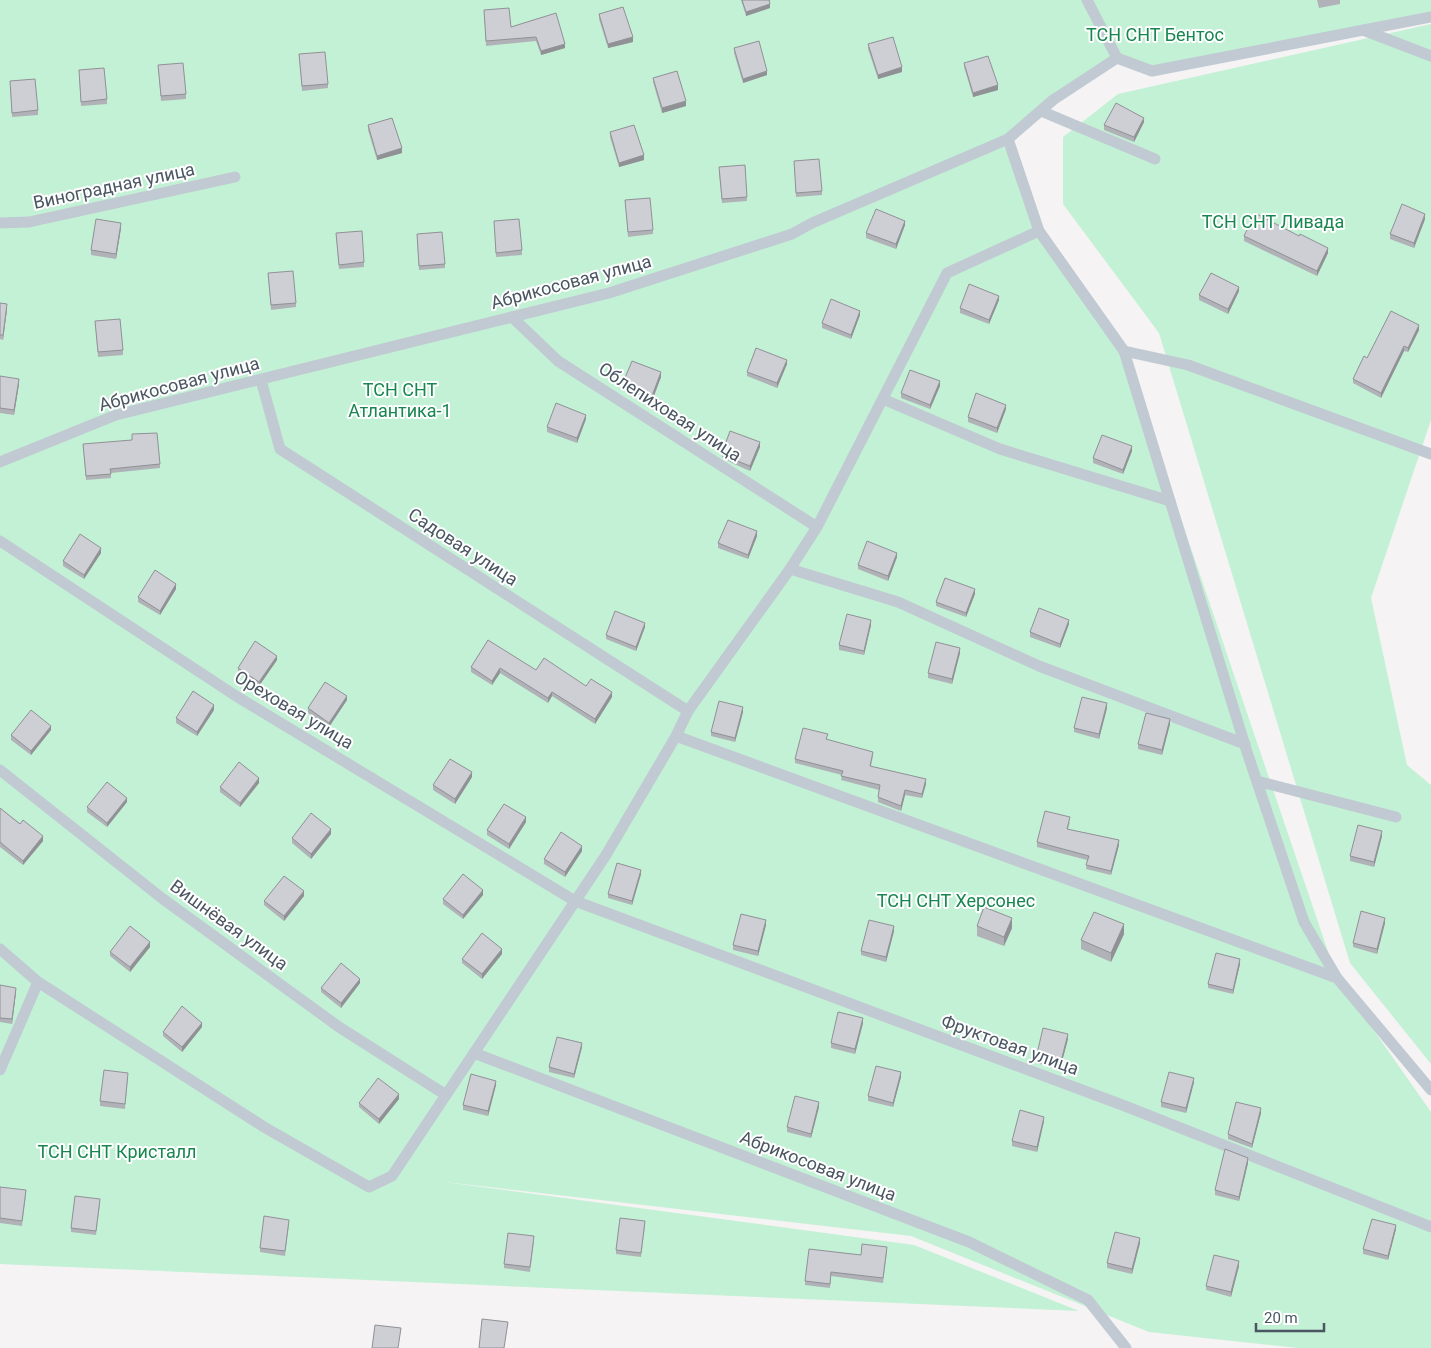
<svg xmlns="http://www.w3.org/2000/svg" width="1431" height="1348" font-family="Roboto,sans-serif">
<rect width="100%" height="100%" fill="#f5f3f3"/>
<!-- green -->
<g fill="#c3f1d5">
<polygon points="0,0 1431,0 1431,12 1152,71 1117,58 1008,139 1039,231 1124,351 1337,978 1431,1112 1431,1348 1298,1348 1149,1332 911,1236 437,1181 914,1245 1079,1311 0,1264"/>
<polygon points="1431,24 1431,420 1371,598 1407,765 1431,785 1431,1064 1350,963 1159,333 1063,204 1063,137 1118,94"/>
</g>
<g fill="none" stroke-linecap="round" stroke-linejoin="round">
<!-- lane -->
<g stroke="#c1cad2" stroke-width="11">
<polyline points="1087,0 1117,58 1152,71 1431,17"/>
<polyline points="1363,30 1431,56"/>
<polyline points="1041,111 1155,159"/>
<polyline points="0,223 29,222 235,177"/>
<polyline points="1039,231 1124,351 1247,752 1304,922 1337,978 1431,1090"/>
<polyline points="512,317 558,361 817,527"/>
<polyline points="1124,351 1188,365 1431,454"/>
<polyline points="261,380 280,449 688,711"/>
<polyline points="883,399 1000,449 1170,501"/>
<polyline points="0,462 116,415 609,293 792,234 812,223 1008,139 1053,100 1117,58"/>
<polyline points="0,541 236,696 575,901 1125,1106 1431,1227"/>
<polyline points="790,569 898,602 1039,666 1245,744"/>
<polyline points="676,736 1337,978"/>
<polyline points="0,770 163,899 339,1027 446,1095"/>
<polyline points="1257,781 1396,817"/>
<polyline points="0,949 38,982 264,1127 369,1187 392,1176 606,855 676,736 688,711 790,569 817,527 947,273 1039,231 1008,139"/>
<polyline points="474,1053 969,1242 1088,1300 1126,1348"/>
<polyline points="0,1070 38,982"/>
</g>
</g>
<!-- wall -->
<g fill="#b0b2b7">
<polygon points="741,0 771,0 769,1 770,8 746,16"/>
<polygon points="1317,0 1340,0 1340,4 1319,8"/>
<polygon points="484,10 511,27 565,48 541,55 536,41 486,46"/>
<polygon points="599,14 633,42 608,48 599,19"/>
<polygon points="868,44 902,72 878,79 868,49"/>
<polygon points="734,48 767,75 743,83 734,53"/>
<polygon points="299,54 328,84 328,88 302,91"/>
<polygon points="964,63 998,90 973,97 964,67"/>
<polygon points="158,65 186,94 186,99 161,101"/>
<polygon points="79,75 107,99 107,104 81,106"/>
<polygon points="653,78 686,106 662,113 653,82"/>
<polygon points="10,85 38,110 38,115 12,117"/>
<polygon points="1144,122 1134,142 1104,130 1104,125"/>
<polygon points="368,125 402,153 377,160 368,130"/>
<polygon points="610,132 644,160 619,167 610,137"/>
<polygon points="794,161 822,191 822,195 796,197"/>
<polygon points="719,172 747,197 747,201 722,203"/>
<polygon points="625,200 653,230 653,234 628,237"/>
<polygon points="1425,219 1414,248 1390,239 1390,234"/>
<polygon points="494,221 522,250 522,255 496,257"/>
<polygon points="905,225 896,249 866,238 866,233"/>
<polygon points="121,228 116,259 91,255 91,250"/>
<polygon points="336,233 364,262 364,267 339,269"/>
<polygon points="1244,236 1299,236 1328,253 1317,276 1244,241"/>
<polygon points="417,238 445,264 445,268 419,270"/>
<polygon points="268,273 296,303 296,307 271,310"/>
<polygon points="1239,291 1228,314 1199,300 1199,295"/>
<polygon points="999,300 989,324 960,313 960,308"/>
<polygon points="0,303 7,309 3,340 0,339"/>
<polygon points="860,315 851,339 822,328 822,323"/>
<polygon points="95,321 123,350 123,355 98,357"/>
<polygon points="1419,330 1408,352 1404,351 1381,398 1353,383 1353,379 1367,358"/>
<polygon points="787,364 777,388 747,376 747,372"/>
<polygon points="0,376 19,384 14,415 0,413"/>
<polygon points="661,377 652,401 622,389 622,385"/>
<polygon points="940,386 930,409 901,398 901,393"/>
<polygon points="1006,409 997,433 968,422 968,417"/>
<polygon points="586,419 577,443 547,432 547,427"/>
<polygon points="83,444 160,464 160,468 111,473 111,478 86,480"/>
<polygon points="760,447 750,471 732,463 722,457 722,453"/>
<polygon points="1132,451 1123,474 1093,463 1093,458"/>
<polygon points="757,536 748,559 718,548 718,543"/>
<polygon points="101,553 84,579 63,566 63,561"/>
<polygon points="897,557 888,581 858,569 858,565"/>
<polygon points="176,589 160,615 138,602 138,597"/>
<polygon points="975,594 966,617 936,606 936,602"/>
<polygon points="1069,624 1060,648 1030,637 1030,632"/>
<polygon points="871,625 864,655 839,650 839,645"/>
<polygon points="645,627 636,651 606,639 606,635"/>
<polygon points="960,653 952,684 928,678 928,673"/>
<polygon points="277,660 259,686 238,673 238,668"/>
<polygon points="471,667 536,670 586,686 612,697 595,724 552,696 548,703 500,673 492,685 471,672"/>
<polygon points="347,700 329,727 308,713 308,708"/>
<polygon points="1107,708 1099,739 1074,732 1074,728"/>
<polygon points="214,710 197,736 176,723 176,718"/>
<polygon points="743,712 735,742 711,736 711,732"/>
<polygon points="1170,724 1162,755 1138,749 1138,744"/>
<polygon points="51,730 31,755 11,740 11,735"/>
<polygon points="827,739 873,756 871,766 926,784 922,798 905,795 901,811 878,802 878,797 879,790 841,780 842,775 795,763 795,759"/>
<polygon points="472,777 455,804 433,790 433,785"/>
<polygon points="259,783 240,807 220,792 220,787"/>
<polygon points="127,802 107,827 87,812 87,807"/>
<polygon points="0,808 43,841 23,865 0,847"/>
<polygon points="526,822 509,849 487,835 487,830"/>
<polygon points="1070,822 1068,829 1119,845 1111,875 1086,869 1087,860 1037,847 1037,842"/>
<polygon points="331,834 311,859 292,843 292,838"/>
<polygon points="1382,836 1374,867 1350,861 1350,856"/>
<polygon points="582,851 565,877 544,864 544,859"/>
<polygon points="641,874 632,905 608,898 608,894"/>
<polygon points="483,895 463,919 443,904 443,899"/>
<polygon points="304,896 284,921 264,905 264,901"/>
<polygon points="1385,923 1377,954 1353,947 1353,943"/>
<polygon points="766,925 758,956 733,950 733,945"/>
<polygon points="977,926 1012,928 1004,946 977,936"/>
<polygon points="894,931 886,962 861,955 861,951"/>
<polygon points="1124,934 1111,962 1081,949 1081,940"/>
<polygon points="150,947 130,972 110,956 110,952"/>
<polygon points="502,954 482,979 462,963 462,959"/>
<polygon points="1240,964 1233,994 1208,988 1208,984"/>
<polygon points="360,983 341,1008 321,992 321,988"/>
<polygon points="0,985 16,992 12,1024 0,1022"/>
<polygon points="863,1023 855,1054 831,1048 831,1043"/>
<polygon points="202,1027 182,1052 163,1036 163,1032"/>
<polygon points="1068,1039 1060,1069 1036,1063 1036,1058"/>
<polygon points="582,1047 574,1078 549,1072 549,1067"/>
<polygon points="128,1077 125,1109 100,1106 100,1101"/>
<polygon points="901,1077 893,1107 868,1101 868,1096"/>
<polygon points="1194,1082 1186,1113 1161,1107 1161,1102"/>
<polygon points="496,1085 488,1116 463,1110 463,1105"/>
<polygon points="399,1099 379,1124 359,1107 359,1103"/>
<polygon points="819,1107 811,1138 787,1132 787,1127"/>
<polygon points="1261,1113 1252,1148 1228,1139 1228,1134"/>
<polygon points="1044,1121 1037,1152 1012,1146 1012,1141"/>
<polygon points="1248,1163 1239,1201 1215,1195 1215,1190"/>
<polygon points="0,1187 26,1194 22,1226 0,1223"/>
<polygon points="100,1204 96,1235 71,1232 71,1228"/>
<polygon points="289,1224 285,1256 260,1252 260,1248"/>
<polygon points="645,1226 641,1257 616,1254 616,1250"/>
<polygon points="1396,1229 1388,1260 1363,1254 1363,1249"/>
<polygon points="534,1241 530,1272 504,1268 504,1264"/>
<polygon points="1140,1243 1132,1274 1107,1268 1107,1263"/>
<polygon points="887,1251 883,1283 831,1276 830,1288 805,1285 805,1281 861,1255"/>
<polygon points="1239,1266 1231,1297 1206,1290 1206,1286"/>
</g>
<!-- shaded-wall -->
<g fill="#909195">
<polygon points="770,4 770,8 746,16 746,12"/>
<polygon points="633,37 633,42 608,48 608,44"/>
<polygon points="565,44 565,48 541,55 541,51"/>
<polygon points="902,67 902,72 878,79 878,75"/>
<polygon points="767,71 767,75 743,83 743,79"/>
<polygon points="998,85 998,90 973,97 973,93"/>
<polygon points="686,101 686,106 662,113 662,108"/>
<polygon points="1144,118 1144,122 1134,142 1134,137"/>
<polygon points="402,148 402,153 377,160 377,156"/>
<polygon points="644,155 644,160 619,167 619,163"/>
<polygon points="1425,214 1425,219 1414,248 1414,243"/>
<polygon points="905,221 905,225 896,249 896,244"/>
<polygon points="121,223 121,228 116,259 116,254"/>
<polygon points="1328,248 1328,253 1317,276 1317,271"/>
<polygon points="1239,287 1239,291 1228,314 1228,309"/>
<polygon points="999,296 999,300 989,324 989,320"/>
<polygon points="7,304 7,309 3,340 3,335"/>
<polygon points="860,311 860,315 851,339 851,335"/>
<polygon points="1419,325 1419,330 1408,352 1408,348"/>
<polygon points="1404,346 1404,351 1381,398 1381,393"/>
<polygon points="787,360 787,364 777,388 777,383"/>
<polygon points="661,372 661,377 652,401 652,396"/>
<polygon points="19,379 19,384 14,415 14,410"/>
<polygon points="940,381 940,386 930,409 930,405"/>
<polygon points="1006,405 1006,409 997,433 997,428"/>
<polygon points="586,415 586,419 577,443 577,438"/>
<polygon points="760,442 760,447 750,471 750,466"/>
<polygon points="1132,446 1132,451 1123,474 1123,470"/>
<polygon points="757,531 757,536 748,559 748,555"/>
<polygon points="101,548 101,553 84,579 84,575"/>
<polygon points="897,553 897,557 888,581 888,576"/>
<polygon points="176,584 176,589 160,615 160,611"/>
<polygon points="975,589 975,594 966,617 966,613"/>
<polygon points="871,620 871,625 864,655 864,651"/>
<polygon points="1069,620 1069,624 1060,648 1060,644"/>
<polygon points="645,623 645,627 636,651 636,647"/>
<polygon points="960,648 960,653 952,684 952,679"/>
<polygon points="277,656 277,660 259,686 259,682"/>
<polygon points="500,668 500,673 492,685 492,681"/>
<polygon points="552,692 552,696 548,703 548,698"/>
<polygon points="612,692 612,697 595,724 595,719"/>
<polygon points="347,696 347,700 329,727 329,723"/>
<polygon points="1107,703 1107,708 1099,739 1099,734"/>
<polygon points="214,705 214,710 197,736 197,732"/>
<polygon points="743,707 743,712 735,742 735,738"/>
<polygon points="1170,719 1170,724 1162,755 1162,750"/>
<polygon points="51,726 51,730 31,755 31,751"/>
<polygon points="472,772 472,777 455,804 455,799"/>
<polygon points="259,778 259,783 240,807 240,803"/>
<polygon points="926,779 926,784 922,798 922,794"/>
<polygon points="905,790 905,795 901,811 901,806"/>
<polygon points="127,798 127,802 107,827 107,823"/>
<polygon points="526,817 526,822 509,849 509,844"/>
<polygon points="331,829 331,834 311,859 311,854"/>
<polygon points="1382,831 1382,836 1374,867 1374,862"/>
<polygon points="43,836 43,841 23,865 23,861"/>
<polygon points="1119,840 1119,845 1111,875 1111,871"/>
<polygon points="582,846 582,851 565,877 565,872"/>
<polygon points="641,870 641,874 632,905 632,901"/>
<polygon points="483,890 483,895 463,919 463,915"/>
<polygon points="304,891 304,896 284,921 284,916"/>
<polygon points="1012,918 1012,928 1004,946 1004,937"/>
<polygon points="1385,918 1385,923 1377,954 1377,949"/>
<polygon points="766,920 766,925 758,956 758,951"/>
<polygon points="1124,924 1124,934 1111,962 1111,953"/>
<polygon points="894,926 894,931 886,962 886,957"/>
<polygon points="150,942 150,947 130,972 130,967"/>
<polygon points="502,949 502,954 482,979 482,974"/>
<polygon points="1240,959 1240,964 1233,994 1233,990"/>
<polygon points="360,979 360,983 341,1008 341,1003"/>
<polygon points="16,988 16,992 12,1024 12,1019"/>
<polygon points="863,1018 863,1023 855,1054 855,1049"/>
<polygon points="202,1023 202,1027 182,1052 182,1047"/>
<polygon points="1068,1034 1068,1039 1060,1069 1060,1065"/>
<polygon points="582,1043 582,1047 574,1078 574,1074"/>
<polygon points="901,1072 901,1077 893,1107 893,1103"/>
<polygon points="1194,1078 1194,1082 1186,1113 1186,1108"/>
<polygon points="496,1081 496,1085 488,1116 488,1111"/>
<polygon points="399,1094 399,1099 379,1124 379,1119"/>
<polygon points="819,1102 819,1107 811,1138 811,1134"/>
<polygon points="1261,1108 1261,1113 1252,1148 1252,1144"/>
<polygon points="1044,1117 1044,1121 1037,1152 1037,1147"/>
<polygon points="1248,1158 1248,1163 1239,1201 1239,1197"/>
<polygon points="1396,1225 1396,1229 1388,1260 1388,1256"/>
<polygon points="1140,1238 1140,1243 1132,1274 1132,1269"/>
<polygon points="1239,1261 1239,1266 1231,1297 1231,1292"/>
</g>
<!-- building -->
<g fill="#cdcfd5" stroke="#909195">
<polygon points="742,0 769,0 770,4 746,12"/>
<polygon points="623,7 633,37 608,44 599,14"/>
<polygon points="509,8 511,27 556,13 565,44 541,51 536,37 486,41 484,10"/>
<polygon points="893,37 902,67 878,75 868,44"/>
<polygon points="759,41 767,71 743,79 734,48"/>
<polygon points="325,52 328,84 302,86 299,54"/>
<polygon points="988,56 998,85 973,93 964,63"/>
<polygon points="183,63 186,94 161,96 158,65"/>
<polygon points="104,68 107,99 81,102 79,70"/>
<polygon points="677,71 686,101 662,108 653,78"/>
<polygon points="35,79 38,110 12,113 10,81"/>
<polygon points="1116,103 1144,118 1134,137 1104,125"/>
<polygon points="392,118 402,148 377,156 368,125"/>
<polygon points="634,125 644,155 619,163 610,132"/>
<polygon points="819,159 822,191 796,193 794,161"/>
<polygon points="745,165 747,197 722,199 719,167"/>
<polygon points="650,198 653,230 628,232 625,200"/>
<polygon points="1402,204 1425,214 1414,243 1390,234"/>
<polygon points="876,209 905,221 896,244 866,233"/>
<polygon points="1255,213 1299,236 1300,234 1328,248 1317,271 1244,236"/>
<polygon points="96,219 121,223 116,254 91,250"/>
<polygon points="519,219 522,250 496,253 494,221"/>
<polygon points="362,231 364,262 339,265 336,233"/>
<polygon points="442,232 445,264 419,266 417,234"/>
<polygon points="293,271 296,303 271,305 268,273"/>
<polygon points="1211,273 1239,287 1228,309 1199,295"/>
<polygon points="969,284 999,296 989,320 960,308"/>
<polygon points="831,299 860,311 851,335 822,323"/>
<polygon points="0,303 7,304 3,335 0,335"/>
<polygon points="1391,311 1419,325 1408,348 1404,346 1381,393 1353,379 1364,356 1367,358"/>
<polygon points="120,319 123,350 98,352 95,321"/>
<polygon points="756,348 787,360 777,383 747,372"/>
<polygon points="632,361 661,372 652,396 622,385"/>
<polygon points="910,370 940,381 930,405 901,393"/>
<polygon points="0,376 19,379 14,410 0,408"/>
<polygon points="976,393 1006,405 997,428 968,417"/>
<polygon points="556,403 586,415 577,438 547,427"/>
<polygon points="730,431 760,442 750,466 732,459 722,453"/>
<polygon points="157,433 160,464 110,469 111,474 86,476 83,444 132,440 132,434"/>
<polygon points="1102,435 1132,446 1123,470 1093,458"/>
<polygon points="728,520 757,531 748,555 718,543"/>
<polygon points="80,534 101,548 84,575 63,561"/>
<polygon points="867,541 897,553 888,576 858,565"/>
<polygon points="155,570 176,584 160,611 138,597"/>
<polygon points="945,578 975,589 966,613 936,602"/>
<polygon points="1039,608 1069,620 1060,644 1030,632"/>
<polygon points="615,611 645,623 636,647 606,635"/>
<polygon points="847,614 871,620 864,651 839,645"/>
<polygon points="488,640 536,670 544,658 586,686 591,679 612,692 595,719 552,692 548,698 500,668 492,681 471,667"/>
<polygon points="255,641 277,656 259,682 238,668"/>
<polygon points="936,642 960,648 952,679 928,673"/>
<polygon points="325,682 347,696 329,723 308,708"/>
<polygon points="193,691 214,705 197,732 176,718"/>
<polygon points="1082,697 1107,703 1099,734 1074,728"/>
<polygon points="719,701 743,707 735,738 711,732"/>
<polygon points="31,710 51,726 31,751 11,735"/>
<polygon points="1146,713 1170,719 1162,750 1138,744"/>
<polygon points="803,728 828,734 826,739 873,752 870,766 926,779 922,794 905,790 901,806 878,797 880,785 841,776 843,771 795,759"/>
<polygon points="450,759 472,772 455,799 433,785"/>
<polygon points="239,762 259,778 240,803 220,787"/>
<polygon points="107,782 127,798 107,823 87,807"/>
<polygon points="504,804 526,817 509,844 487,830"/>
<polygon points="0,808 20,824 23,820 43,836 23,861 0,842"/>
<polygon points="1045,811 1070,817 1067,829 1119,840 1111,871 1086,865 1089,856 1037,842"/>
<polygon points="311,813 331,829 311,854 292,838"/>
<polygon points="1358,825 1382,831 1374,862 1350,856"/>
<polygon points="561,832 582,846 565,872 544,859"/>
<polygon points="617,863 641,870 632,901 608,894"/>
<polygon points="463,874 483,890 463,915 443,899"/>
<polygon points="284,876 304,891 284,916 264,901"/>
<polygon points="984,907 1012,918 1004,937 977,926"/>
<polygon points="1361,911 1385,918 1377,949 1353,943"/>
<polygon points="1094,912 1124,924 1111,953 1081,940"/>
<polygon points="741,914 766,920 758,951 733,945"/>
<polygon points="869,920 894,926 886,957 861,951"/>
<polygon points="130,926 150,942 130,967 110,952"/>
<polygon points="482,933 502,949 482,974 462,959"/>
<polygon points="1216,953 1240,959 1233,990 1208,984"/>
<polygon points="341,963 360,979 341,1003 321,988"/>
<polygon points="0,985 16,988 12,1019 0,1018"/>
<polygon points="182,1006 202,1023 182,1047 163,1032"/>
<polygon points="838,1012 863,1018 855,1049 831,1043"/>
<polygon points="1043,1028 1068,1034 1060,1065 1036,1058"/>
<polygon points="557,1037 582,1043 574,1074 549,1067"/>
<polygon points="876,1066 901,1072 893,1103 868,1096"/>
<polygon points="104,1070 128,1073 125,1104 100,1101"/>
<polygon points="1169,1072 1194,1078 1186,1108 1161,1102"/>
<polygon points="471,1074 496,1081 488,1111 463,1105"/>
<polygon points="378,1078 399,1094 379,1119 359,1103"/>
<polygon points="795,1096 819,1102 811,1134 787,1127"/>
<polygon points="1236,1102 1261,1108 1252,1144 1228,1134"/>
<polygon points="1020,1110 1044,1117 1037,1147 1012,1141"/>
<polygon points="1225,1149 1248,1158 1239,1197 1215,1190"/>
<polygon points="0,1187 26,1190 22,1221 0,1218"/>
<polygon points="75,1196 100,1199 96,1231 71,1228"/>
<polygon points="264,1216 289,1220 285,1251 260,1248"/>
<polygon points="620,1218 645,1221 641,1253 616,1250"/>
<polygon points="1372,1219 1396,1225 1388,1256 1363,1249"/>
<polygon points="1115,1232 1140,1238 1132,1269 1107,1263"/>
<polygon points="508,1233 534,1236 530,1267 504,1264"/>
<polygon points="862,1244 887,1247 883,1278 831,1272 830,1284 805,1281 809,1249 861,1255"/>
<polygon points="1214,1255 1239,1261 1231,1292 1206,1286"/>
<polygon points="482,1319 508,1322 504,1348 479,1348"/>
<polygon points="375,1325 401,1328 398,1348 372,1348"/>
</g>
<g text-anchor="middle" stroke-width="4" stroke-linejoin="round" paint-order="stroke">
<!-- park labels -->
<g font-size="18" fill="#17864f" stroke="#fff">
<text x="1155" y="41">ТСН СНТ Бентос</text>
<text x="1273" y="228">ТСН СНТ Ливада</text>
<text x="400" y="396">ТСН СНТ<tspan x="400" dy="21">Атлантика-1</tspan></text>
<text x="956" y="907">ТСН СНТ Херсонес</text>
<text x="117" y="1158">ТСН СНТ Кристалл</text>
</g>
<!-- street labels -->
<g font-size="18" fill="#4a5661" stroke="#fff">
<text transform="translate(114 186) rotate(-12)" y="6">Виноградная улица</text>
<text transform="translate(571 282) rotate(-15)" y="6">Абрикосовая улица</text>
<text transform="translate(179 384) rotate(-15)" y="6">Абрикосовая улица</text>
<text transform="translate(670 412) rotate(33)" y="6">Облепиховая улица</text>
<text transform="translate(463 547) rotate(33)" y="6">Садовая улица</text>
<text transform="translate(294 710) rotate(31)" y="6">Ореховая улица</text>
<text transform="translate(229 925) rotate(36)" y="6">Вишнёвая улица</text>
<text transform="translate(1010 1045) rotate(20)" y="6">Фруктовая улица</text>
<text transform="translate(818 1166) rotate(21)" y="6">Абрикосовая улица</text>
</g>
</g>
<!-- scale -->
<path d="M1256 1323v8h68v-8" fill="none" stroke="#4a5661" stroke-width="2.5"/>
<text x="1264" y="1323" font-size="15" fill="#4a5661" stroke="#ffffff" stroke-width="4" paint-order="stroke">20 m</text>
</svg>
